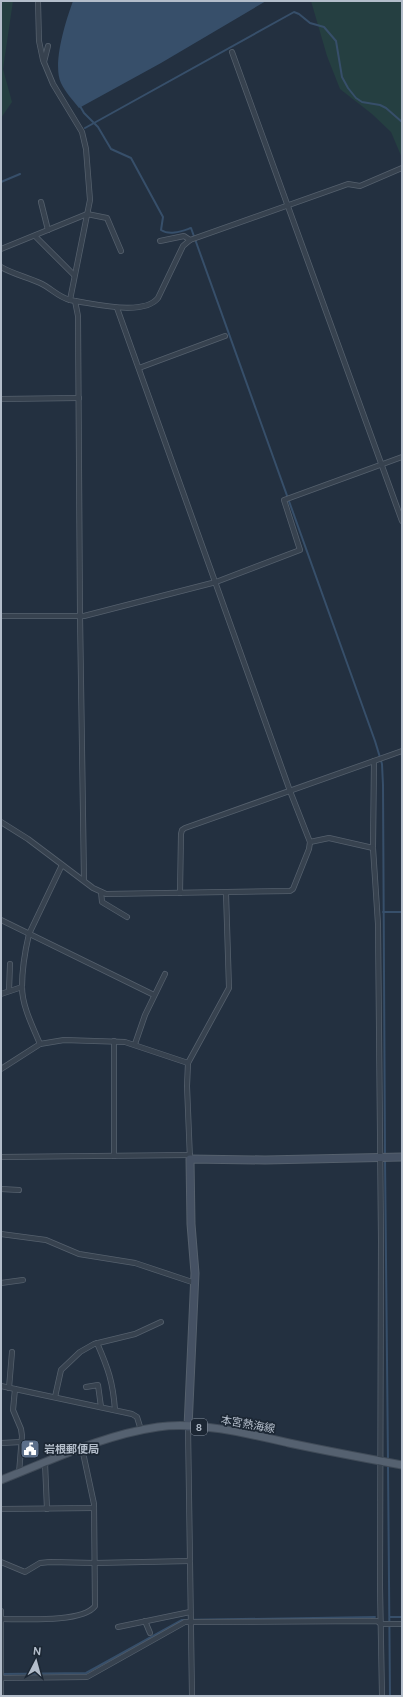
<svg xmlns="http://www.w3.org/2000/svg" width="403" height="1697" font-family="'DM Sans','Noto Sans JP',sans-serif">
<rect width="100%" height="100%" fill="#233040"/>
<!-- green -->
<g fill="#253f41">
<polygon points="1,1 13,1 3,69 12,102 1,118"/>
<polygon points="311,1 402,1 402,158 391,132 372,114 340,89 327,56"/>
</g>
<!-- water -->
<path fill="#374f6a" d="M73,1H266L161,63L79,108C73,100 65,92 61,83C52,64 66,20 73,1Z"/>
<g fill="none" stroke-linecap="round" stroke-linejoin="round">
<!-- stream -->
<g stroke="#374f6a" stroke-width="2">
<path d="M80,106L84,113L98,127L111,149L131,158L163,217L161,230C170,236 182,231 191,228L375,741L382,764L383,785L385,1155"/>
<polyline points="85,128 294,12 299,14 310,23 324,27 336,41 342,77 348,88 356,98 362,102 380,105 386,108 402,122"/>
<polyline points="1,182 20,174"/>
<polyline points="383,912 402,912"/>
<polyline points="385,1159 388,1461"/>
<polyline points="388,1465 390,1696"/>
<polyline points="390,1617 402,1617"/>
<polyline points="2,1674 86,1673 182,1620 375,1617"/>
</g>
<!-- street casing -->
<g stroke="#55606d" stroke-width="6">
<g id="street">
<polyline points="38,1 39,41 43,60 53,84 82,132 86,149 90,200 70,300 75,301 78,316 80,615 84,880"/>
<polyline points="232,52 402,521"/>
<polyline points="44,62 48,46"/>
<polyline points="41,202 48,230"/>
<polyline points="35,236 74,275"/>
<polyline points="160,241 184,236 190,240"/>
<polyline points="1,249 87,214 107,218 121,251"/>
<path d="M1,267C13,274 27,277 40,283C51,288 58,297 70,300"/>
<path d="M75,301C96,304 144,316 158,298L183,246L190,240L348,184L360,186L402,168"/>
<polyline points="139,368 225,336"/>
<polyline points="1,399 79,398"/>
<polyline points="1,616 84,616 216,582 300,550 284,500 402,457"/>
<polyline points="374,761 373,848 378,924 381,1240 380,1587 382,1696"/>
<polyline points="1,822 28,839 93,888 106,894 290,891 293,889 309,849 310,842 290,791 117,308"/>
<polyline points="310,842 329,838 373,848"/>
<polyline points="101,892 102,902 127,917"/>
<polyline points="180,893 181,834 182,830 185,828 402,751"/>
<polyline points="1,920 154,995"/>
<polyline points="9,991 10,964"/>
<polyline points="1,994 22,987"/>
<polyline points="114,1041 114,1156"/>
<path d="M40,1044C33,1027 22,1006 22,987C22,970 25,951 29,934L62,865"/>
<polyline points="135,1044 145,1015 165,974"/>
<polyline points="1,1069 40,1044 64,1040 125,1042 188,1063"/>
<polyline points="1,1157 190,1155"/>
<polyline points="190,1159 187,1086 188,1063 229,988 226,893"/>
<polyline points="1,1189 19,1190"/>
<polyline points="1,1234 46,1240 79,1254 135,1263 195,1283"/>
<polyline points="1,1283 23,1280"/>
<path d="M97,1343C108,1368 113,1382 115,1410"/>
<polyline points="1,1386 132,1414 137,1417 141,1430"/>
<polyline points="86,1387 98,1385 101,1407"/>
<polyline points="9,1388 12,1352"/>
<polyline points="15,1389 13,1410 21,1429 22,1436 19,1473"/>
<polyline points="55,1397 61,1370 80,1352 94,1344 135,1334 161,1322"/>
<polyline points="188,1427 192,1696"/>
<polyline points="1,1443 22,1442"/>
<polyline points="45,1463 47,1509"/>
<polyline points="1,1509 94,1508"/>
<polyline points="1,1562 25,1572 40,1563 50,1562 95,1563 190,1561"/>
<polyline points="1,1611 1,1696"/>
<path d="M1,1619C22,1619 83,1623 95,1606L94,1504L82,1448"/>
<polyline points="145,1621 150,1633"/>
<polyline points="118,1627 190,1612"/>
<polyline points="1,1678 87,1677 185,1622 377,1621 381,1624 402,1624"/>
</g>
</g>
<!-- secondary casing -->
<g stroke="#55606d" stroke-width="9">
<polyline id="secondary" points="188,1427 195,1273 191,1224 190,1159 265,1160 402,1157"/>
</g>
<!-- primary casing -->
<g stroke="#404b58" stroke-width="9">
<path id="primary" d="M1,1480C52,1460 103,1435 158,1427C197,1421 250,1434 289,1443C327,1451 364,1458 402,1465"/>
</g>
<!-- street -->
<use href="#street" stroke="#37424f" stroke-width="4.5"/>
<!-- secondary -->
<use href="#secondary" stroke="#455163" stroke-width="7"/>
<!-- primary -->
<use href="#primary" stroke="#556170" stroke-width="7"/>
</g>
<!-- icons -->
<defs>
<g id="civic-square" transform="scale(1)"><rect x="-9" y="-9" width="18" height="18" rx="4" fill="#5c6f8a" stroke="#1c2734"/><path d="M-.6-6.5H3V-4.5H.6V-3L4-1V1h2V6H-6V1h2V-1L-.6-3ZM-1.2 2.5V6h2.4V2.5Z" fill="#fff"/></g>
</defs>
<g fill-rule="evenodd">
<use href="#civic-square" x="30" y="1449"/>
</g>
<g text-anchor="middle" stroke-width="3.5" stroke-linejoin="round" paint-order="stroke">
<!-- shield labels -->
<rect fill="#1c2734" stroke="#86909d" stroke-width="1" x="191" y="1419" width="16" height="16" rx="3"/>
<g font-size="10" font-weight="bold" fill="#b3bdca">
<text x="199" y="1431">8</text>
</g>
<!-- street labels -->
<g font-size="11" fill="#b3bdca" stroke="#1c2734">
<text transform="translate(248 1424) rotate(10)" y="4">本宮熱海線</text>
</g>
<!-- poi labels -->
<g font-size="11" font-weight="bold" fill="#b3bdca" stroke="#1c2734" text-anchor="start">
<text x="44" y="1453">岩根郵便局</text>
</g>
</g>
<!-- border -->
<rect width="403" height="1697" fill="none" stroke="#b3bdca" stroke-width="4"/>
<!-- north arrow -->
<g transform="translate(36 1661) rotate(6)" stroke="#1c2734" stroke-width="3" paint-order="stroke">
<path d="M0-3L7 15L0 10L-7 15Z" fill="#b3bdca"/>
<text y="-6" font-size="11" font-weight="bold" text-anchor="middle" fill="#b3bdca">N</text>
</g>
</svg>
